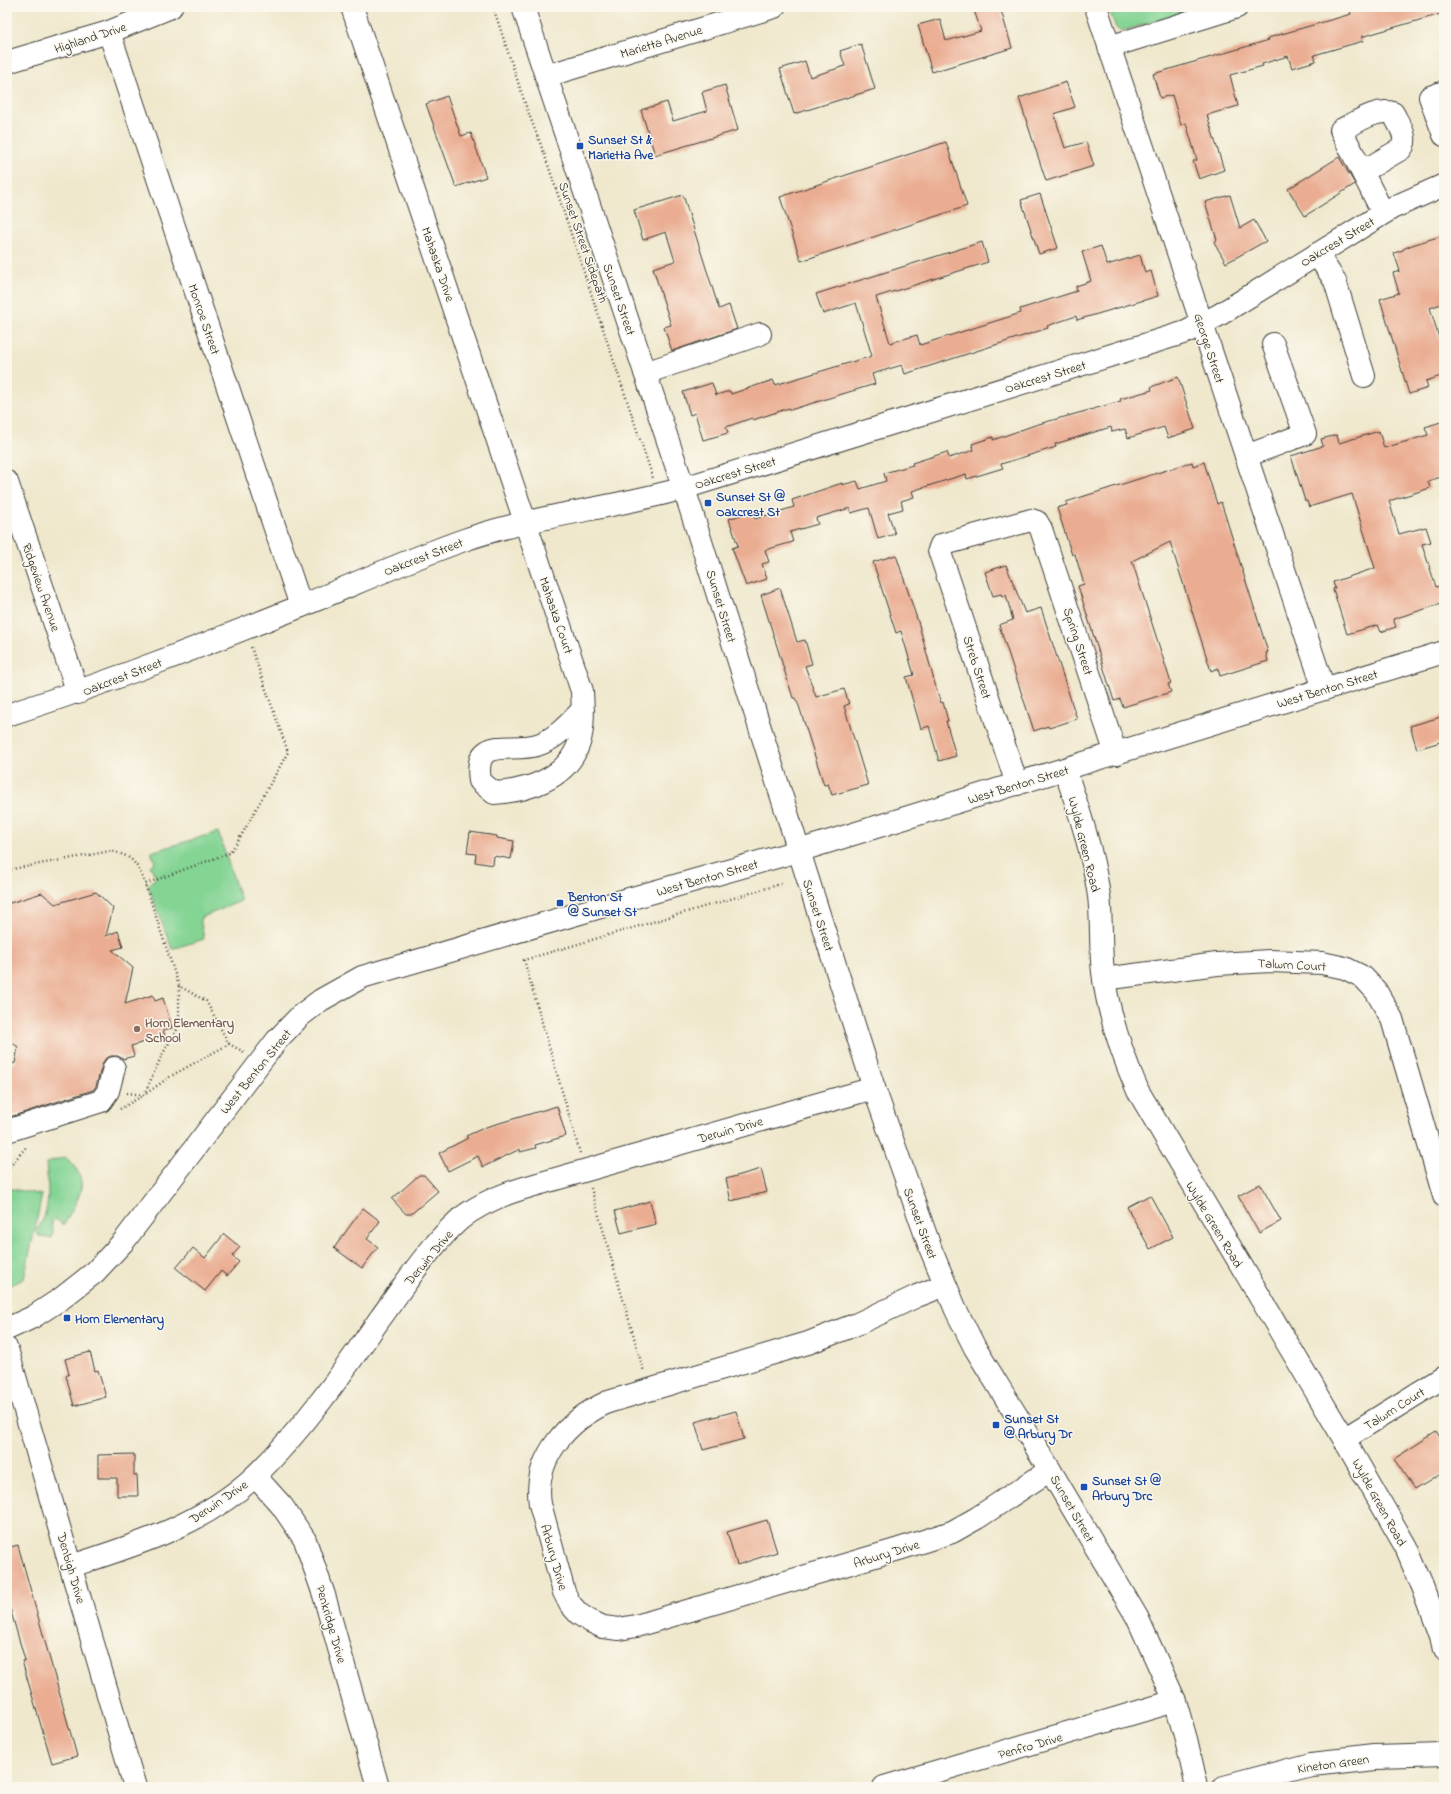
<svg xmlns="http://www.w3.org/2000/svg" width="1451" height="1794" font-family="'Indie Flower',sans-serif">
<rect width="100%" height="100%" fill="#fbf7ec"/>
<filter id="ink" filterUnits="userSpaceOnUse"><feTurbulence type="fractalNoise" baseFrequency=".025" numOctaves="2"/><feDisplacementMap in="SourceGraphic" scale="8" xChannelSelector="R" yChannelSelector="G"/><feConvolveMatrix kernelMatrix="1 2 1 2 8 2 1 2 1" color-interpolation-filters="sRGB"/></filter>
<filter id="wash" filterUnits="userSpaceOnUse"><feTurbulence type="fractalNoise" baseFrequency=".012" numOctaves="4" result="noise"/><feDisplacementMap in="SourceGraphic" scale="16" xChannelSelector="R" yChannelSelector="G"/><feGaussianBlur stdDeviation="0.9" result="paint"/><feColorMatrix in="noise" values="0 0 0 0 0 0 0 0 0 0 0 0 0 0 0 0 0 1.4 0 .05"/><feComposite in="paint" operator="in"/></filter>
<g filter="url(#wash)">
<rect width="100%" height="100%" fill="#efe8cd"/>
<!-- green -->
<g fill="#84d494" stroke="#507858">
<polygon points="1108,7 1206,7 1122,31 1116,28"/>
<polygon points="218,832 241,901 200,918 204,939 172,949 148,886 156,877 150,866 155,862 151,852"/>
<path d="M65,1157C94,1182 78,1197 64,1225L55,1219L52,1221L53,1231L52,1238L39,1236L36,1230C52,1212 48,1185 46,1163Z"/>
<polygon points="7,1188 42,1195 24,1279 7,1287"/>
</g>
<g id="blocks">
<!-- building -->
<g fill="#eaad92">
<polygon points="973,7 1000,7 1012,48 932,72 918,25 940,19 946,41 981,31"/>
<polygon points="1377,7 1444,7 1444,13 1361,37 1363,41 1314,55 1316,61 1292,68 1288,56 1262,64 1263,66 1230,75 1238,106 1207,115 1224,170 1199,179 1193,161 1197,160 1186,123 1181,125 1172,95 1160,98 1153,74 1269,40 1268,38 1351,14 1350,11 1363,8 1364,11"/>
<polygon points="861,44 875,89 794,114 780,69 805,61 810,77 845,66 840,51"/>
<polygon points="1066,82 1075,107 1054,114 1065,148 1086,142 1094,166 1046,181 1019,98"/>
<polygon points="725,85 738,130 655,155 641,110 667,102 673,121 707,111 702,92"/>
<polygon points="447,96 461,136 471,133 486,177 456,187 426,104"/>
<polygon points="946,142 967,206 801,261 780,197"/>
<polygon points="1339,157 1355,184 1305,216 1288,189"/>
<polygon points="1040,194 1058,248 1039,254 1021,200"/>
<polygon points="683,195 719,309 729,305 737,329 672,351 664,327 671,325 653,268 675,261 666,232 643,240 634,210"/>
<polygon points="1230,195 1240,228 1254,220 1266,241 1226,263 1214,242 1217,240 1205,202"/>
<polygon points="1444,235 1444,303 1430,308 1444,354 1444,375 1426,381 1428,388 1409,394 1380,299 1399,293 1393,273 1400,271 1394,253 1403,250 1403,249 1412,245"/>
<polygon points="982,242 988,262 876,297 890,343 917,335 920,345 1021,313 1020,309 1077,291 1076,286 1091,281 1082,252 1101,246 1107,265 1140,255 1145,273 1151,271 1158,296 1077,320 1076,316 1047,326 1048,328 905,374 902,365 872,374 875,384 790,410 789,408 753,420 752,418 726,427 728,433 703,440 695,413 690,415 683,392 712,383 716,395 730,391 731,394 773,380 775,385 872,356 856,303 823,314 816,294"/>
<polygon points="1178,377 1195,429 1168,438 1164,427 1128,438 1125,429 1112,432 1111,427 1055,444 1056,447 1001,464 1003,468 967,479 966,474 912,491 914,497 901,501 903,509 888,513 895,534 878,539 869,508 851,513 850,508 816,518 818,524 790,532 793,542 765,550 769,562 762,564 767,579 746,586 732,548 738,546 729,519 752,511 755,519 794,507 792,500 842,483 842,485 857,481 860,489 886,481 884,473 913,465 912,463 947,452 949,458 974,450 972,444 993,437 993,440 1035,425 1104,406 1121,401 1120,399 1152,390 1151,387"/>
<polygon points="1444,421 1444,476 1428,481 1430,488 1389,501 1399,534 1426,527 1431,542 1422,544 1436,587 1444,584 1444,600 1440,602 1441,604 1393,619 1396,627 1381,632 1378,625 1347,634 1333,589 1335,588 1333,582 1375,568 1352,494 1309,507 1307,501 1305,501 1291,456 1323,446 1321,439 1337,435 1339,443 1379,431 1384,448 1428,435 1425,427"/>
<polygon points="1192,462 1193,466 1204,462 1217,504 1221,502 1268,652 1266,653 1268,661 1220,676 1218,668 1211,671 1170,542 1132,561 1171,683 1168,684 1171,692 1123,707 1120,699 1114,701 1078,586 1084,584 1075,554 1072,555 1057,508 1067,505 1066,502"/>
<polygon points="896,555 919,625 935,684 941,703 943,702 948,721 946,721 956,756 939,761 929,726 921,729 906,677 914,675 901,631 896,633 873,562"/>
<polygon points="1006,565 1025,613 1041,608 1077,719 1049,728 1048,726 1034,731 999,625 1013,620 1006,595 1002,597 1001,594 993,596 985,572"/>
<polygon points="780,588 797,642 805,640 812,664 805,666 816,697 844,689 849,704 844,706 868,785 832,795 828,784 824,785 799,706 795,698 793,698 761,595"/>
<polygon points="1444,716 1444,741 1417,749 1410,726"/>
<polygon points="470,832 497,836 497,838 514,841 511,859 494,856 493,865 475,862 476,854 467,853"/>
<polygon points="96,892 113,908 106,936 118,931 123,947 112,950 133,968 125,1004 153,995 155,1001 163,998 172,1028 163,1030 165,1036 131,1046 134,1056 123,1059 118,1056 111,1056 105,1059 102,1065 96,1086 93,1090 7,1118 7,1066 15,1063 18,1047 7,1039 7,904 42,893 55,904"/>
<polygon points="557,1106 566,1136 535,1145 536,1148 520,1152 520,1149 483,1167 478,1156 448,1171 439,1153 468,1138 466,1136 486,1127"/>
<polygon points="761,1169 767,1192 731,1201 726,1179"/>
<polygon points="419,1175 424,1175 438,1191 411,1214 406,1214 392,1199"/>
<polygon points="1260,1184 1281,1221 1259,1233 1238,1196"/>
<polygon points="1150,1195 1173,1237 1150,1249 1127,1207"/>
<polygon points="650,1201 656,1224 621,1233 615,1211"/>
<polygon points="363,1208 380,1221 367,1239 378,1247 362,1268 334,1248"/>
<polygon points="224,1234 240,1247 232,1256 239,1262 227,1276 221,1271 205,1291 176,1268 193,1248 205,1258"/>
<polygon points="90,1352 95,1371 98,1370 106,1397 74,1406 66,1376 69,1374 65,1359"/>
<polygon points="736,1411 744,1439 703,1450 695,1422"/>
<polygon points="1436,1432 1444,1444 1444,1472 1415,1490 1394,1459"/>
<polygon points="134,1454 134,1475 137,1475 138,1496 117,1496 117,1478 98,1478 98,1455"/>
<polygon points="767,1520 777,1552 737,1565 727,1532"/>
<polygon points="18,1545 77,1756 52,1763 22,1661 25,1660 7,1598 7,1548"/>
</g>
</g>
</g>
<g filter="url(#ink)">
<use href="#blocks" fill-opacity="0" stroke="#3c3b37" stroke-width="1"/>
<g fill="none" stroke-linecap="round" stroke-linejoin="round">
<!-- minor casing -->
<g stroke="#3c3b37" stroke-width="24">
<g id="minor">
<path d="M352,7L582,691C583,708 584,727 579,743C567,779 527,791 494,793L480,781C473,734 510,753 537,745C556,739 570,723 583,709"/>
<polyline points="523,7 690,507 874,1088 931,1250 956,1310 975,1348 1050,1470 1137,1617 1175,1701 1186,1739 1197,1787"/>
<polyline points="1096,7 1324,689"/>
<polyline points="109,32 301,606"/>
<polyline points="1109,47 1237,7"/>
<polyline points="7,62 109,32 171,7"/>
<polyline points="546,76 774,7"/>
<polyline points="1444,92 1430,97 1444,135"/>
<path d="M1362,172L1401,149C1410,138 1398,124 1393,113C1375,108 1356,123 1341,130L1383,213"/>
<polyline points="1317,254 1335,281 1364,376"/>
<polyline points="645,373 760,334"/>
<polyline points="1246,456 1305,434 1273,344"/>
<polyline points="7,482 78,693"/>
<path d="M7,715C108,683 206,644 304,605C357,583 410,559 464,540C535,515 611,509 684,488L1186,332L1219,315L1392,208L1444,185"/>
<path d="M1065,770C1079,810 1093,853 1099,896C1102,921 1100,946 1103,972C1108,1013 1121,1052 1138,1091L1344,1439L1406,1547L1423,1587L1441,1636L1444,1650"/>
<polyline points="1017,784 939,550 941,545 1031,520 1037,522 1041,529 1116,754"/>
<polyline points="1104,979 1217,964 1270,961 1322,963 1345,968 1363,977 1376,991 1392,1019 1444,1196"/>
<polyline points="7,1131 101,1101 108,1091 114,1068"/>
<path d="M945,1285L917,1296L857,1324L808,1343L608,1402C568,1420 533,1458 540,1504L564,1592L570,1604L579,1614L590,1621L603,1627L619,1629L636,1626L899,1549L952,1532L977,1518L1050,1470"/>
<polyline points="7,1329 33,1317 62,1298 95,1272 124,1241 277,1040 300,1016 321,1000 362,977 604,906 798,851 1444,652"/>
<polyline points="7,1349 135,1787"/>
<polyline points="1344,1439 1444,1377"/>
<polyline points="255,1476 282,1506 305,1540 324,1595 378,1787"/>
<path d="M71,1566C136,1545 205,1524 256,1475C304,1428 341,1375 379,1320C404,1286 427,1249 459,1220C478,1204 501,1195 524,1188L874,1088"/>
<polyline points="884,1787 1175,1701"/>
<polyline points="1224,1787 1311,1764 1375,1757 1444,1755"/>
</g>
</g>
<!-- path -->
<g stroke="#3c3b37" stroke-width="2.5" stroke-dasharray="1 3" stroke-linecap="butt">
<polyline points="493,7 527,109 544,153 653,478"/>
<path d="M7,870L111,851C133,856 137,863 145,884"/>
<polyline points="229,1044 206,1001 179,986 145,884 229,853 237,843 288,752 251,647"/>
<polyline points="127,1093 144,1095 171,1076 229,1044 244,1052"/>
<polyline points="120,1109 144,1095 162,1055 179,1026 179,986"/>
<polyline points="580,1153 524,960 781,884"/>
<polyline points="7,1170 27,1146"/>
<polyline points="591,1188 644,1372"/>
</g>
<!-- minor -->
<use href="#minor" stroke="#fff" stroke-width="22"/>
</g>
</g>
<!-- markers -->
<g fill="#1a4fb4" stroke="#fbf7ec" stroke-width="1.5">
<rect x="576" y="142" width="8" height="8" rx="2"/>
<rect x="704" y="499" width="8" height="8" rx="2"/>
<rect x="556" y="899" width="8" height="8" rx="2"/>
<rect x="63" y="1314" width="8" height="8" rx="2"/>
<rect x="992" y="1421" width="8" height="8" rx="2"/>
<rect x="1080" y="1483" width="8" height="8" rx="2"/>
</g>
<circle fill="#8d6e63" stroke="#fbf7ec" stroke-width="1.5" cx="137" cy="1029" r="4"/>
<g text-anchor="middle" stroke-width="3" stroke-linejoin="round" paint-order="stroke">
<!-- street labels -->
<g font-size="13" fill="#1c1c1c" stroke="#fbf7ec">
<text transform="translate(90 37) rotate(-18)" y="5">Highland Drive</text>
<text transform="translate(661 41) rotate(-17)" y="5">Marietta Avenue</text>
<text transform="translate(1337 241) rotate(-31)" y="5">Oakcrest Street</text>
<text transform="translate(584 242) rotate(71)" y="5">Sunset Street Sidepath</text>
<text transform="translate(439 264) rotate(71)" y="5">Mahaska Drive</text>
<text transform="translate(620 299) rotate(71)" y="5">Sunset Street</text>
<text transform="translate(205 319) rotate(71)" y="5">Monroe Street</text>
<text transform="translate(1210 348) rotate(72)" y="5">George Street</text>
<text transform="translate(1045 376) rotate(-17)" y="5">Oakcrest Street</text>
<text transform="translate(735 472) rotate(-17)" y="5">Oakcrest Street</text>
<text transform="translate(423 556) rotate(-21)" y="5">Oakcrest Street</text>
<text transform="translate(42 587) rotate(71)" y="5">Ridgeview Avenue</text>
<text transform="translate(722 606) rotate(73)" y="5">Sunset Street</text>
<text transform="translate(557 615) rotate(71)" y="5">Mahaska Court</text>
<text transform="translate(1079 641) rotate(72)" y="5">Spring Street</text>
<text transform="translate(978 667) rotate(72)" y="5">Streb Street</text>
<text transform="translate(122 676) rotate(-21)" y="5">Oakcrest Street</text>
<text transform="translate(1327 688) rotate(-17)" y="5">West Benton Street</text>
<text transform="translate(1018 784) rotate(-17)" y="5">West Benton Street</text>
<text transform="translate(1085 844) rotate(76)" y="5">Wylde Green Road</text>
<text transform="translate(707 877) rotate(-16)" y="5">West Benton Street</text>
<text transform="translate(819 915) rotate(72)" y="5">Sunset Street</text>
<text transform="translate(1292 964) rotate(3)" y="5">Talwrn Court</text>
<text transform="translate(255 1071) rotate(-51)" y="5">West Benton Street</text>
<text transform="translate(730 1129) rotate(-16)" y="5">Derwin Drive</text>
<text transform="translate(921 1223) rotate(70)" y="5">Sunset Street</text>
<text transform="translate(1215 1224) rotate(59)" y="5">Wylde Green Road</text>
<text transform="translate(428 1257) rotate(-50)" y="5">Derwin Drive</text>
<text transform="translate(1394 1408) rotate(-32)" y="5">Talwrn Court</text>
<text transform="translate(218 1501) rotate(-34)" y="5">Derwin Drive</text>
<text transform="translate(1380 1502) rotate(61)" y="5">Wylde Green Road</text>
<text transform="translate(1073 1508) rotate(60)" y="5">Sunset Street</text>
<text transform="translate(886 1553) rotate(-17)" y="5">Arbury Drive</text>
<text transform="translate(555 1557) rotate(74)" y="5">Arbury Drive</text>
<text transform="translate(72 1568) rotate(74)" y="5">Denbigh Drive</text>
<text transform="translate(332 1624) rotate(74)" y="5">Penkridge Drive</text>
<text transform="translate(1030 1745) rotate(-16)" y="5">Penfro Drive</text>
<text transform="translate(1333 1763) rotate(-8)" y="5">Kineton Green</text>
</g>
<!-- transit labels -->
<g font-size="13" font-weight="bold" fill="#164399" stroke="#fbf7ec" text-anchor="start">
<text x="588" y="144">Sunset St &amp;<tspan x="588" dy="15">Marietta Ave</tspan></text>
<text x="716" y="501">Sunset St @<tspan x="716" dy="15">Oakcrest St</tspan></text>
<text x="568" y="901">Benton St<tspan x="568" dy="15">@ Sunset St</tspan></text>
<text x="75" y="1323">Horn Elementary</text>
<text x="1004" y="1423">Sunset St<tspan x="1004" dy="15">@ Arbury Dr</tspan></text>
<text x="1092" y="1485">Sunset St @<tspan x="1092" dy="15">Arbury Drc</tspan></text>
</g>
<!-- education labels -->
<g font-size="13" font-weight="bold" fill="#785e54" stroke="#fbf7ec" text-anchor="start">
<text x="145" y="1027">Horn Elementary<tspan x="145" dy="15">School</tspan></text>
</g>
</g>
<!-- margin -->
<rect width="1451" height="1794" fill="none" stroke="#fbf7ec" stroke-width="24"/>
</svg>
